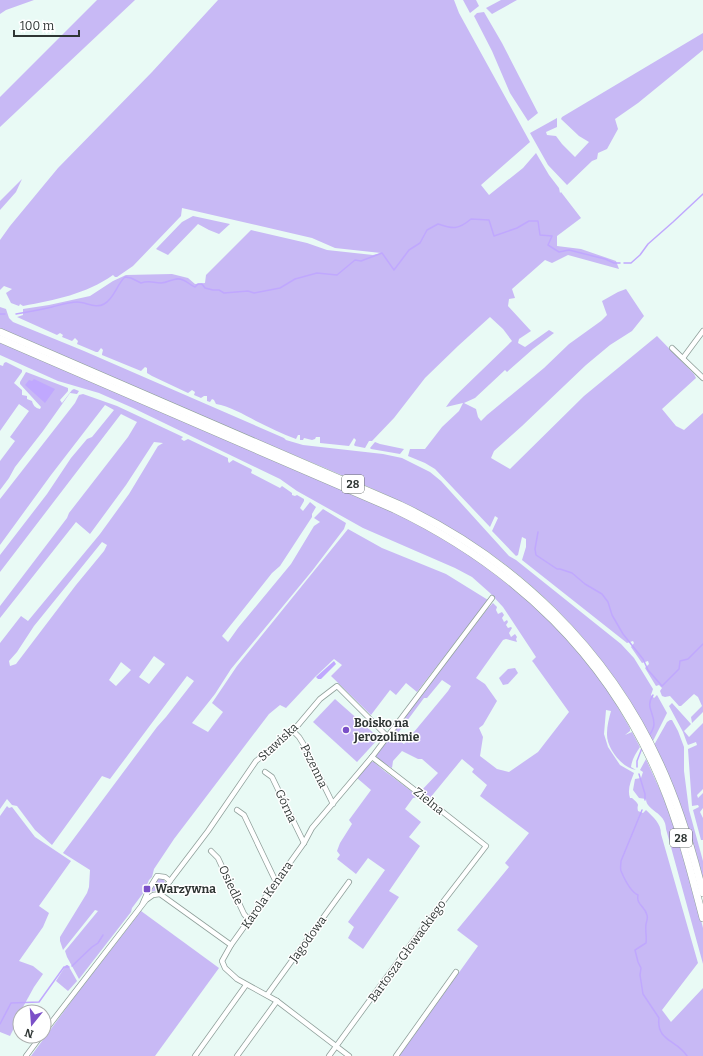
<svg xmlns="http://www.w3.org/2000/svg" width="703" height="1056" font-family="Bitter,serif">
<rect width="100%" height="100%" fill="#e9faf5"/>
<!-- green -->
<g fill="#c8b9f5" fill-rule="evenodd">
<polygon points="0,0 34,0 6,10 0,14"/>
<polygon points="97,0 135,0 0,127 0,97"/>
<path d="M218,0H454L459,13L530,142L481,185L489,195L523,168L536,153L549,175L559,188L560,193L561,192L581,218L557,236V246L581,249L616,261L619,269L568,255L552,263L545,260L512,289L515,298L509,299L508,306L531,331L519,339L518,343L525,347L549,330L554,333L533,349L507,372L505,370L475,398L464,403L476,409L478,417L481,421L487,415L544,368L569,344L601,321L607,315L602,301L618,292L626,289L644,316L632,331L610,345L586,365L522,426L494,451L491,458L510,469L584,396L657,336L694,374L696,378L662,409L676,426L684,430L703,413V712L692,723L691,717L702,706L698,697L694,694L681,706H679L670,696L665,697L662,696L660,691L662,688L659,685L656,686L645,668L649,664L648,661L642,663L631,647L634,643L633,641L627,643L522,560L526,547V539L522,537L518,555L516,556L492,531L498,518L495,516L490,527L435,469L425,463L408,456L410,449H425L442,427L459,411L463,403L446,407L451,400L512,341L503,329L490,317L458,346L425,378L394,418L372,441H369L365,448L355,446L354,445L356,440L354,438L349,446L320,443V437H316L315,439L312,440L304,438L303,440H300V435H298L296,439C282,434 269,427 256,421C243,414 229,406 216,404L214,400L212,399L210,402L207,401V396H204L201,398L194,395L195,392L192,390L188,393L152,376L147,373V368L145,367L141,371L102,355V354L103,350L101,348L98,352H96L77,344L78,341L75,338L72,341L62,337L63,335L60,333L57,335L17,317L23,315V309L49,305L90,296L113,281L126,275L172,274L188,278L195,284L205,283L206,275L251,230L307,243L327,250L373,255L381,253L335,248L312,238L182,208L181,216L133,266L117,277H115L113,275C86,294 55,300 23,306L20,304L19,306L11,303L6,293L12,289L4,286L0,290V240L10,226L58,168L152,72Z"/>
<polygon points="463,0 476,0 479,6 470,13"/>
<polygon points="501,0 517,0 492,14 486,8"/>
<polygon points="484,12 502,43 538,113 528,121 510,93 492,51 474,16 477,13"/>
<polygon points="703,33 703,50 638,103 615,119 618,129 607,149 598,153 597,159 592,161 567,185 548,165 530,133 557,118 557,127 546,132 547,135 556,136 562,144 575,157 589,142 579,136 561,119 562,117"/>
<polygon points="22,179 16,192 0,210 0,201"/>
<polygon points="193,216 230,224 219,234 209,230 198,224 168,255 156,249 182,222"/>
<path d="M0,307L6,309L9,318L13,322L84,351L284,438L286,440L303,445L383,454L402,458L430,472L441,481L509,556L516,560L621,644L634,658L653,689L651,695L654,698L657,695L667,713L653,741C644,726 636,711 627,696C597,650 558,607 516,573C443,514 355,481 270,445C180,407 90,368 0,329Z"/>
<path d="M0,342L388,509L430,530L464,550L533,604L565,636L590,666L610,694L630,728V731L625,735L632,732L640,747C636,753 632,759 631,767L636,770C622,768 606,748 607,733C607,726 609,718 611,711L606,710L604,734L608,747L620,765L634,773C631,781 627,789 630,798H632C642,807 636,803 638,811L643,813L646,810C653,817 661,823 661,834L698,963L662,1010L671,1022L703,988V1056H399L478,946L457,930L509,867L505,863L529,833L480,796L487,785L472,772L474,769L462,759L430,798L421,791L438,773L422,759H418L402,751L393,761L392,768L379,760L376,756L377,753L488,608L493,603L497,607L496,610L498,614L502,612L504,615L502,618L504,622L507,620L508,622L506,625L508,628L511,627L512,628L509,633L511,637L515,634L517,637L516,639L517,642L506,639L503,640L476,678L485,684L497,701L483,725L479,728L483,737L480,756L497,769L509,772L538,752L569,712L533,662L532,661L536,657L503,607L490,593L472,577L455,568L363,528L297,491L280,479L133,408L99,393L58,381L0,355ZM442,680L451,686L448,691L404,744L395,737L424,698H427Z"/>
<path d="M6,362L22,370V372L14,383L22,390V395L27,396V399L32,401C33,405 35,408 40,409L41,407L20,384V382L26,372L68,388V391L60,400L62,403L72,390L74,389L79,391L77,394L70,393L43,431L15,467L9,478L0,490V461L15,441L10,437L29,411L19,404L0,431V365L3,366L4,363Z"/>
<path d="M83,394L117,406L181,436L183,437L181,439L184,441L188,439L228,458V461L229,463L233,460L251,469L252,470L251,473L280,488L282,486L292,493V495L295,496L297,495L304,499V501L300,508L303,511L310,502L316,507L312,514V517L280,566L272,573L222,636L228,642L238,628L291,564L314,526L320,522L314,518L323,509L346,523L344,529L312,571L231,669L215,694L192,723L208,732L223,712L212,703L237,666L348,529L382,548L446,574L488,600L417,692L406,683L396,695L390,690L371,715L331,676L342,665L334,659L315,677L286,708L280,705L269,714L174,839L154,869L152,877L149,880L144,892L132,908L131,912L79,979L67,957L65,951L98,911L95,910L63,950L60,941V937L87,893L89,887L90,870L63,853L157,727L166,717L194,681L187,676L110,779L102,776L52,845L35,830L17,806L12,805L7,799L0,809V643L21,616L28,621L100,534L129,494L158,446L163,443L154,442L126,485L90,534L76,522L0,618V606L67,518L69,513L128,437L137,422L121,414L0,572V555L47,494L71,458L87,439L92,437L114,410L105,405L51,475L0,545V499L75,403L79,395ZM102,542L107,545L104,551L76,585L16,664L10,666L9,661L17,652L34,626ZM154,656L165,664L149,684L139,677ZM121,662L131,670L116,686L109,680Z"/>
<polygon points="375,442 380,444 404,449 400,454 371,449 370,448"/>
<polygon points="515,668 518,673 508,684 503,685 499,678 508,669"/>
<polygon points="335,699 379,738 357,762 313,722"/>
<polygon points="672,703 691,724 684,731 689,737 703,723 703,789 697,795 698,798 703,793 703,808 700,812 703,818 703,840 701,840 693,810 699,807 698,805 692,806 688,749 697,745 696,742 688,745 687,743 683,732 669,706"/>
<polygon points="670,720 672,720 678,731 684,747 684,771 689,810 703,861 703,883 669,776 654,745 667,722"/>
<path d="M646,759L661,792L673,821L690,878L703,928V964L666,829C666,812 646,811 646,799L639,798L633,790L635,779L641,778L643,772L640,770Z"/>
<path d="M371,762H374C388,775 404,784 418,797L413,798L405,809L421,822L409,837L420,846L389,891L399,897L363,949L348,938L354,927L348,922L385,870L368,858L356,874L337,859L340,855L337,851L340,843L352,824L349,820L371,790L357,778Z"/>
<polygon points="7,806 9,808 12,807 35,837 71,861 39,906 49,913 43,927 19,961 33,966 43,974 34,987 23,1007 22,1012 20,1012 20,1016 10,1036 0,1032 0,816"/>
<polygon points="161,878 163,879 165,882 161,889 151,892 157,879"/>
<polygon points="141,911 219,968 155,1056 31,1056 76,995"/>
<polygon points="66,965 68,965 77,981 68,991 56,981"/>
</g>
<!-- water -->
<g fill="#c0a8fe">
<polygon points="34,379 55,389 45,403 25,385 29,380 32,381"/>
<polygon points="334,661 336,664 321,679 318,679 316,677"/>
</g>
<g fill="none" stroke-linecap="round" stroke-linejoin="round">
<!-- stream -->
<g stroke="#c0a8fe" stroke-width="1.5">
<polyline points="624,263 631,263 640,255 648,244 673,222 703,194"/>
<polyline points="0,314 5,314"/>
<path d="M16,314C28,312 40,310 52,307C60,305 69,302 77,302C86,302 96,309 104,304C114,299 117,284 125,277L131,278L141,283C150,280 153,283 161,283C169,283 175,276 183,280C188,282 190,285 195,287L198,284H202L205,288L213,290H219L224,293L248,291L254,293L280,288L295,279L317,273L337,275L355,260L361,261L382,253L394,270L409,250L420,243L427,230L438,224C453,229 458,230 471,219L489,220L494,236L517,228L529,221H538L540,235L552,236L548,245L559,252L569,250L605,259L614,263H620"/>
<polyline points="538,532 535,549 536,555 557,569 560,569 572,573 585,584 602,594 608,602 612,615 623,634 643,659 648,670 662,686 679,669 680,661 688,659 703,644"/>
<path d="M649,736C651,733 654,728 654,724C654,712 645,707 653,695"/>
<polyline points="637,767 637,761 642,748"/>
<polyline points="639,774 645,794 645,800"/>
<path d="M642,810L621,861C621,864 620,868 621,871C624,878 631,892 638,895C636,905 645,906 647,915C648,918 647,921 646,924C645,931 647,937 646,943L635,950L638,962L641,968L640,975L643,994L659,1018C656,1041 677,1040 687,1056"/>
<polyline points="72,966 92,947 98,943 103,935"/>
<polyline points="0,1024 11,1003 39,1002 64,967 69,967"/>
</g>
<!-- street casing -->
<g stroke="#90a09b" stroke-width="6">
<g id="street">
<polyline points="672,348 703,378"/>
<polyline points="683,358 703,331"/>
<polyline points="293,731 299,737 304,745 333,804"/>
<polyline points="265,772 272,777 304,843"/>
<polyline points="237,810 244,815 276,882"/>
<polyline points="211,851 218,858 244,914 249,920"/>
<polyline points="170,881 208,831 256,761 293,731 320,699 337,686 387,736"/>
<polyline points="160,894 231,945"/>
<polyline points="267,995 349,882"/>
<polyline points="44,1032 146,900 153,895 160,894 170,881 165,877 157,876 149,889 142,905"/>
<polyline points="26,1056 41,1036"/>
<polyline points="195,1056 246,985"/>
<polyline points="237,1056 277,1001"/>
<path d="M329,1056L419,933L486,846C448,816 410,786 372,757"/>
<polyline points="349,1056 277,1001 237,979 225,968 222,961 231,945 304,843 312,828 372,757 492,598"/>
<polyline points="396,1056 456,972"/>
</g>
</g>
<!-- primary casing -->
<g stroke="#90a09b" stroke-width="8">
<g id="primary">
<path d="M0,332L400,505C513,558 608,649 660,764C679,805 692,849 703,893"/>
<path d="M0,339L394,509C515,567 609,657 661,782C679,825 691,872 703,918"/>
</g>
</g>
<!-- street -->
<use href="#street" stroke="#fff" stroke-width="4.5"/>
<!-- primary -->
<use href="#primary" stroke="#fff" stroke-width="7"/>
</g>
<!-- markers -->
<g fill="#7b50c8" stroke="#fff" stroke-width="1.5">
<circle cx="346" cy="730" r="4"/>
<rect x="143" y="885" width="8" height="8" rx="2"/>
</g>
<g text-anchor="middle" stroke-width="3" stroke-linejoin="round" paint-order="stroke">
<!-- shield labels -->
<g fill="#fff" stroke="#6d7271" stroke-width="1">
<rect x="342" y="475" width="22" height="18" rx="3"/>
<rect x="670" y="829" width="22" height="18" rx="3"/>
</g>
<g font-size="11" font-weight="bold" fill="#2f3634">
<text x="353" y="488">28</text>
<text x="681" y="842">28</text>
</g>
<!-- poi labels -->
<g font-size="12" font-weight="bold" fill="#2f3634" stroke="#fff" text-anchor="start">
<text x="354" y="727">Boisko na<tspan x="354" dy="14">Jerozolimie</tspan></text>
<text x="155" y="893">Warzywna</text>
</g>
<!-- street labels -->
<g font-size="12" fill="#2f3634" stroke="#fff">
<text transform="translate(278 742) rotate(-43)" y="4">Stawiska</text>
<text transform="translate(314 766) rotate(64)" y="4">Pszenna</text>
<text transform="translate(429 801) rotate(39)" y="4">Zielna</text>
<text transform="translate(286 806) rotate(65)" y="4">Górna</text>
<text transform="translate(231 885) rotate(65)" y="4">Osiedle</text>
<text transform="translate(267 895) rotate(-55)" y="4">Karola Kenara</text>
<text transform="translate(308 939) rotate(-54)" y="4">Jagodowa</text>
<text transform="translate(407 951) rotate(-54)" y="4">Bartosza Głowackiego</text>
</g>
</g>
<!-- north arrow -->
<g transform="translate(32 1024) rotate(197)"><circle r="19" fill="#ffffff" stroke="#acafae"/>
<path d="M0-3L7 15L0 10L-7 15Z" fill="#7b50c8"/>
<text y="-6" font-size="11" font-weight="bold" text-anchor="middle" fill="#2f3634">N</text>
</g>
<!-- scale -->
<path d="M14 30v6h65v-6" fill="none" stroke="#2f3634" stroke-width="2"/>
<text x="20" y="30" font-size="12" fill="#2f3634" stroke="#ffffff" stroke-width="3" paint-order="stroke">100 m</text>
</svg>
